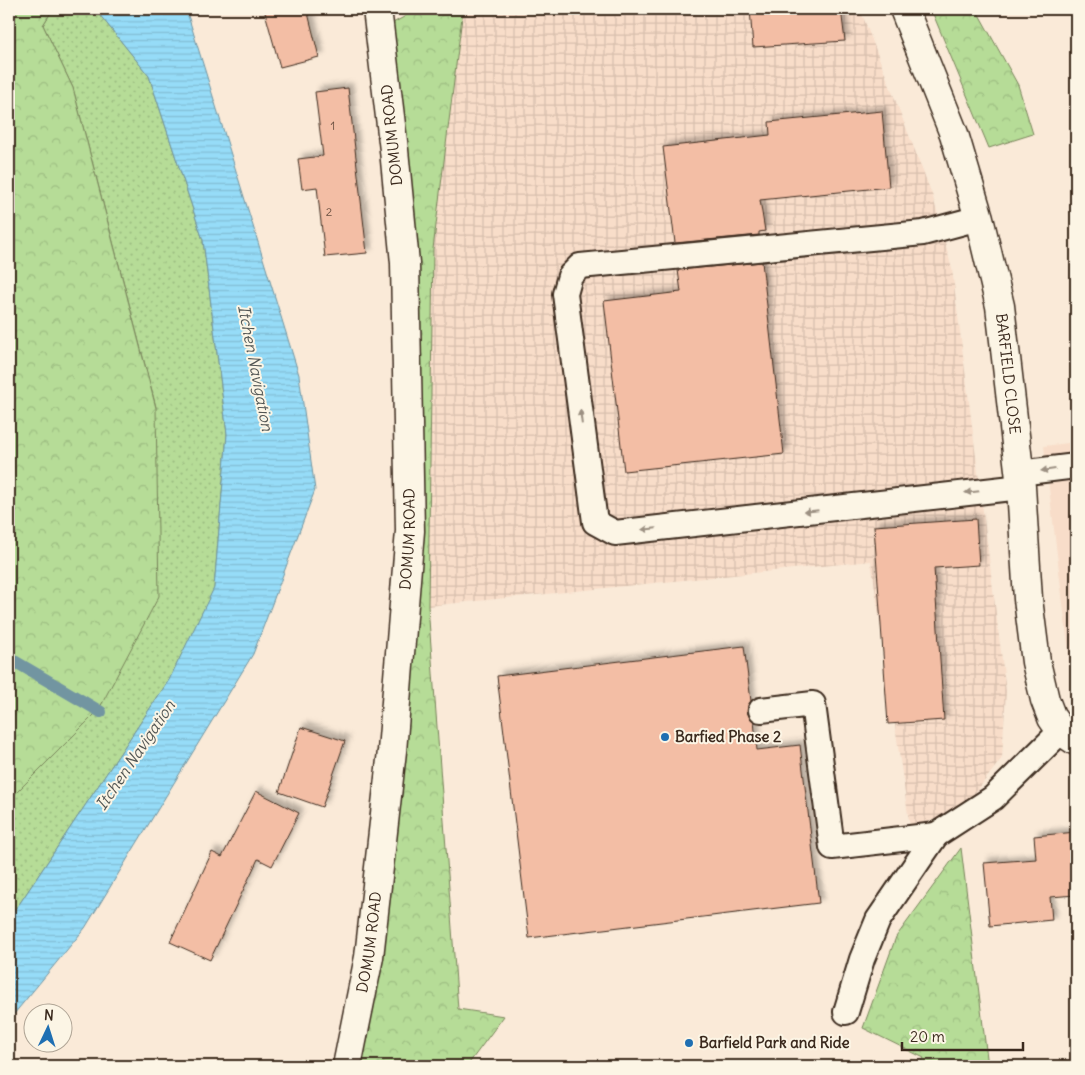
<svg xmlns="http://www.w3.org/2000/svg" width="1085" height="1075" font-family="Delius,sans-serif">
<defs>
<pattern id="industrial-grid" width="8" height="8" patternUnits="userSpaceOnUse" patternTransform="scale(1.25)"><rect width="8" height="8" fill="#f8ddc9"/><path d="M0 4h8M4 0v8" fill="none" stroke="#d6beac"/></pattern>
<pattern id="grass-dots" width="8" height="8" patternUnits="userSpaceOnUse" patternTransform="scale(1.25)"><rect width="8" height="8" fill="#b6dc97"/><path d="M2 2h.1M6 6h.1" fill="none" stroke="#9dbd82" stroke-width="1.8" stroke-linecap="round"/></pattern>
<pattern id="forest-crowns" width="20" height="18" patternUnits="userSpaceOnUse" patternTransform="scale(1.25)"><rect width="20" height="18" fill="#b6dc97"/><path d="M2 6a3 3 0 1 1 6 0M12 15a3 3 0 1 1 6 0" fill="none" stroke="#9dbd82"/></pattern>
<pattern id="water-rules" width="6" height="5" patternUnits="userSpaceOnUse" patternTransform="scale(1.25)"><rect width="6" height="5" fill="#96dcf8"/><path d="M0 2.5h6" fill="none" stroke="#82bdd4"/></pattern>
<filter id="shadow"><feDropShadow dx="4.5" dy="-4.5" stdDeviation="2.5" flood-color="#0004"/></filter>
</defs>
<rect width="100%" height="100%" fill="#faead8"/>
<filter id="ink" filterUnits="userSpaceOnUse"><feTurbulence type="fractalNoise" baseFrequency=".02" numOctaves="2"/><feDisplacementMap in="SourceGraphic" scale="10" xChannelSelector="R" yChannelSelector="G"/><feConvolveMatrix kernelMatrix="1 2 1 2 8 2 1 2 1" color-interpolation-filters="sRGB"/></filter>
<g filter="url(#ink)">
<!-- built -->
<polygon fill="#f8ddc9" points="1076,442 1076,690 1073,687 1044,446"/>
<!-- industrial -->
<polygon fill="url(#industrial-grid)" points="463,9 860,9 933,197 952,269 1006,691 1002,758 963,809 910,828 871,561 428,606 433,249"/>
<!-- grass -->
<polygon fill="url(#grass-dots)" stroke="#78835a" points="53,9 95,9 149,76 203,240 227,434 214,589 169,680 20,903 9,916 9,800 98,711 156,407 73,88 43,25"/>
<!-- forest -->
<g fill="url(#forest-crowns)" stroke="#78835a">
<polygon points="9,9 53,9 43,25 73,88 156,408 159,596 98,711 9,800"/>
<polygon points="412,9 463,9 433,249 428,606 458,1009 504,1016 467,1066 362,1066 379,952 422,533 380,30 404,17"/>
<polygon points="931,9 976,9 1018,85 1033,134 989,148"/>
<polygon points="961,848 988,1066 919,1066 924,1058 863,1028 896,937"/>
</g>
<!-- water -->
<polygon fill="url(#water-rules)" stroke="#7295a1" points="95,9 186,9 299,375 315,490 253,654 85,928 9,1020 9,916 20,903 169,680 214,588 227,434 203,240 149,76"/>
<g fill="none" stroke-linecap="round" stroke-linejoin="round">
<!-- stream -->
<polyline stroke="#7295a1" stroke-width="12" points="9,658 101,712"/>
</g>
<!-- building -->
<g fill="#f3bea5" stroke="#3b2a1e" filter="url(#shadow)">
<polygon points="264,9 307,9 319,57 280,67"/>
<polygon points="750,9 841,9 845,41 753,47"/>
<polygon points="348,88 367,253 325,257 317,187 302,189 298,159 323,156 315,92"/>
<polygon points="882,111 889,187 760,200 765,231 759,232 759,235 675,243 663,147 770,135 769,122"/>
<polygon points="762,262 784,454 624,471 604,301 681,292 678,270"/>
<polygon points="976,519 979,565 934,568 944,720 888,724 874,526"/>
<polygon points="744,646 751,701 748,705 747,712 750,718 754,721 757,750 800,745 819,903 529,938 497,676"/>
<polygon points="301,727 345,741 322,807 279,792"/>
<polygon points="256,791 299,813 272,866 258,859 210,960 170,942 212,852 222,857"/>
<polygon points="1076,832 1076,895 1050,897 1052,920 990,926 984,863 1036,859 1034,836"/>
</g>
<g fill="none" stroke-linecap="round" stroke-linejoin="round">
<!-- lane casing -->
<g stroke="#3b2a1e" stroke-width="28">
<g id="lane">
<polyline points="979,218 923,233 580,266 570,276 565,294 595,522 615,533 1021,487"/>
<polyline points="1019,473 1076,466"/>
<polyline points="761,710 813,704 832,847 936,835"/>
<polyline points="846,1012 862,959 878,920 936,835 993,798 1061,731"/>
</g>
</g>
<!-- street casing -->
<g stroke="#3b2a1e" stroke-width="31">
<g id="street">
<path id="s1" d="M904,9L954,134L979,218L1000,306L1021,487L1028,599L1036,662L1045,700L1052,718L1061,731L1076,741"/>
<path id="s2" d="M347,1066L369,957L392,751L410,531L405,263L394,150L377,9"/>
</g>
</g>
<!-- lane -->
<use href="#lane" stroke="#fcf5e5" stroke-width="24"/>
<!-- street -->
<use href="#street" stroke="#fcf5e5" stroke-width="28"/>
</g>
<!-- one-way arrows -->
<defs><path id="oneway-solid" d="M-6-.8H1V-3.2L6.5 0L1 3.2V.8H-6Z" transform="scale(1.25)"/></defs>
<g fill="#9c9082">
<use href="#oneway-solid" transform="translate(581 417) rotate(-97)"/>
<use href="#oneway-solid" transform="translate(1048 470) rotate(173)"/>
<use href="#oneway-solid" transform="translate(972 492) rotate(174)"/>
<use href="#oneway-solid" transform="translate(811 511) rotate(174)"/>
<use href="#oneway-solid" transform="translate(649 529) rotate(174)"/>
</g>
</g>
<!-- markers -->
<g fill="#1f6fb2" stroke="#fcf5e5" stroke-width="2">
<circle cx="665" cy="737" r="5"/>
<circle cx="689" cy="1043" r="5"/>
</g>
<g text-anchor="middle" stroke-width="4" stroke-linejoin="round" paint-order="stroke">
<!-- number labels -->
<g font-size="12" fill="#694f40">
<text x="333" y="130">1</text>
<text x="329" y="216">2</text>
</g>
<!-- street labels -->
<g font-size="15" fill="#3b2a1e" stroke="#fcf5e5">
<text transform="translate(392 135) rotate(-96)" y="5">DOMUM ROAD</text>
<text dy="5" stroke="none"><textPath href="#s1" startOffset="381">BARFIELD CLOSE</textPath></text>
<text dy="5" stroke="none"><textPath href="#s2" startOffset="531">DOMUM ROAD</textPath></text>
<text dy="5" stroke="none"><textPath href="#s2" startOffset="126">DOMUM ROAD</textPath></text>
</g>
<!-- poi labels -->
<g font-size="15" font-weight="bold" fill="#3b2a1e" stroke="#fcf5e5" text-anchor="start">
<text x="675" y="742">Barfied Phase 2</text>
<text x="699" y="1048">Barfield Park and Ride</text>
</g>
<!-- water labels -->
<g font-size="16" font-style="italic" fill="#525654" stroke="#fcf5e5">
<text transform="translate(256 368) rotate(79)" y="6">Itchen Navigation</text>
<text transform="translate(135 755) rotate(-56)" y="6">Itchen Navigation</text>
</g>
</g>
<!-- margin -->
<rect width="1085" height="1075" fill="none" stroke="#fcf5e5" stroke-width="30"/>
<rect x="15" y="15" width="1055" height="1045" fill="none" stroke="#3b2a1e" stroke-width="2" filter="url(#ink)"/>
<!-- north arrow -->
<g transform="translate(48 1028) rotate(4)"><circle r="24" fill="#fcf5e5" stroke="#afa495"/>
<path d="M0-4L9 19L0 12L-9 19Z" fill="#1f6fb2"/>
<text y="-8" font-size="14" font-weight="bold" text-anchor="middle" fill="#3b2a1e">N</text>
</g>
<!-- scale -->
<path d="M902 1042v8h121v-8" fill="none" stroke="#3b2a1e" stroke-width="2.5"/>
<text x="910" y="1042" font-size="15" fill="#3b2a1e" stroke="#fcf5e5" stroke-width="4" paint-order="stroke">20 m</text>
</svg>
